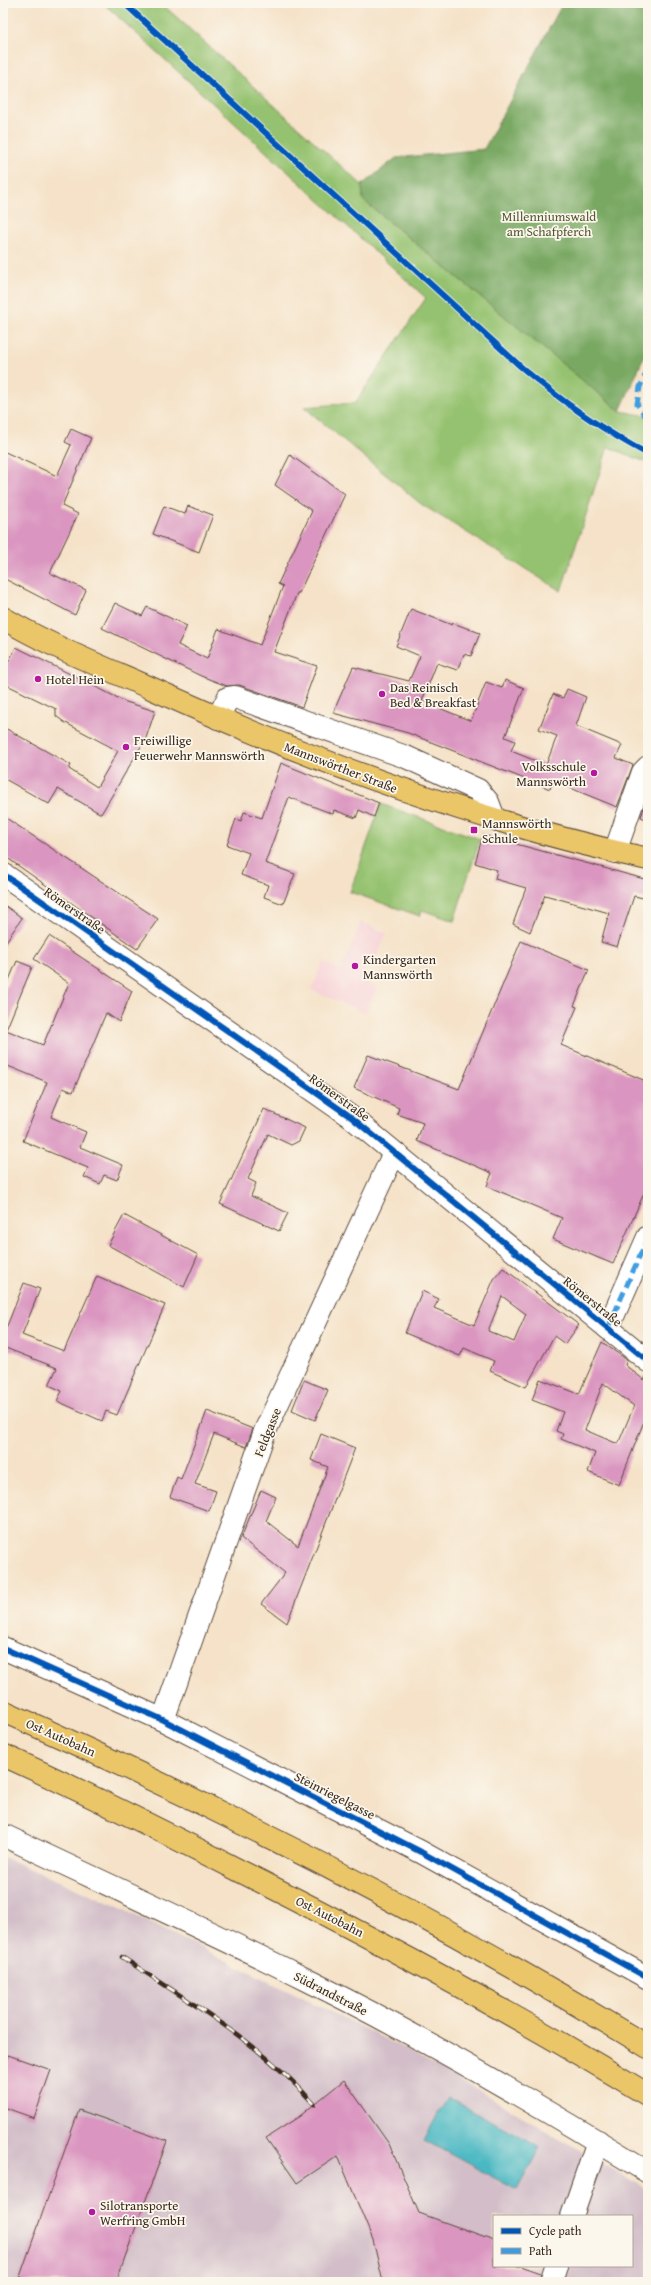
<svg xmlns="http://www.w3.org/2000/svg" width="651" height="2285" font-family="'Gentium Book Plus',serif">
<rect width="100%" height="100%" fill="#fbf7ec"/>
<filter id="ink" filterUnits="userSpaceOnUse"><feTurbulence type="fractalNoise" baseFrequency=".025" numOctaves="2"/><feDisplacementMap in="SourceGraphic" scale="8" xChannelSelector="R" yChannelSelector="G"/><feConvolveMatrix kernelMatrix="1 2 1 2 8 2 1 2 1" color-interpolation-filters="sRGB"/></filter>
<filter id="wash" filterUnits="userSpaceOnUse"><feTurbulence type="fractalNoise" baseFrequency=".012" numOctaves="4" result="noise"/><feDisplacementMap in="SourceGraphic" scale="16" xChannelSelector="R" yChannelSelector="G"/><feGaussianBlur stdDeviation="0.9" result="paint"/><feColorMatrix in="noise" values="0 0 0 0 0 0 0 0 0 0 0 0 0 0 0 0 0 1.4 0 .05"/><feComposite in="paint" operator="in"/></filter>
<g filter="url(#wash)">
<rect width="100%" height="100%" fill="#f5e2c8"/>
<!-- built -->
<polygon fill="#f7cfd5" points="361,922 387,933 377,956 372,954 362,980 377,987 366,1013 311,990 323,962 341,970"/>
<!-- industrial -->
<path fill="#d2bdc8" fill-rule="evenodd" d="M3,1857L114,1905L416,2054L648,2190V2282H3ZM494,2216H632V2266H494Z"/>
<!-- green -->
<g fill="#95c26f" stroke="#687646">
<polygon points="103,3 161,3 362,185 363,200 620,411 648,416 648,463 608,447 561,591 421,504 304,407 355,403 426,298"/>
<polygon points="381,804 480,839 454,921 422,910 420,916 350,892"/>
</g>
<!-- forest -->
<polygon fill="#78a862" stroke="#5a6940" points="563,3 648,3 648,348 620,411 363,200 362,185 396,158 484,149"/>
<!-- water -->
<polygon fill="#4ab8c3" stroke="#427170" points="447,2097 540,2147 517,2190 424,2140"/>
<g id="blocks">
<!-- building -->
<g fill="#da95c0" fill-rule="evenodd">
<polygon points="71,429 91,438 62,506 78,514 50,573 86,590 75,615 3,578 3,451 57,476 71,445 65,442"/>
<polygon points="290,455 345,494 299,593 297,593 274,652 317,666 302,707 239,685 227,686 201,676 102,628 115,603 142,616 147,607 187,626 178,645 207,659 218,629 260,645 283,586 278,584 312,511 275,485"/>
<polygon points="164,506 185,514 188,506 213,515 199,552 153,534"/>
<polygon points="411,609 452,625 453,623 480,633 471,656 464,654 457,670 437,663 422,701 471,721 486,682 502,688 505,680 524,688 505,737 515,741 511,751 546,765 557,736 539,729 553,694 563,698 567,689 586,697 576,726 622,745 616,758 633,765 617,807 553,781 550,789 408,733 333,713 353,667 409,681 420,656 396,646"/>
<polygon points="16,647 126,702 155,711 146,738 101,814 58,789 49,804 3,778 3,727 71,765 69,769 97,787 118,751 64,722 56,716 56,709 3,683 3,673"/>
<polygon points="281,763 379,803 374,817 359,810 356,818 334,810 333,814 289,797 265,863 295,874 283,904 264,897 268,885 241,875 249,853 227,845 236,819 241,821 244,812 262,818"/>
<polygon points="648,796 648,820 641,817"/>
<polygon points="3,816 158,919 137,949 3,855"/>
<polygon points="483,835 648,880 648,899 634,896 617,947 601,942 609,913 545,895 530,932 513,924 526,888 495,879 497,870 475,863"/>
<polygon points="3,904 22,918 3,946"/>
<polygon points="49,936 132,991 119,1022 106,1013 73,1092 63,1088 51,1117 86,1132 80,1147 123,1165 117,1180 104,1175 100,1184 84,1177 88,1168 23,1141 47,1082 3,1064 3,994 17,961 32,967 6,1030 43,1045 69,983 34,959"/>
<polygon points="521,941 589,970 574,1006 577,1007 561,1045 648,1082 648,1193 645,1191 613,1264 553,1239 562,1218 487,1186 492,1173 417,1141 423,1123 397,1114 399,1108 354,1088 368,1055 459,1089"/>
<polygon points="264,1109 305,1128 299,1141 291,1145 268,1134 248,1179 256,1183 251,1196 288,1213 279,1231 220,1204"/>
<polygon points="124,1215 198,1255 184,1287 108,1245"/>
<path d="M503,1268L579,1325L565,1344L554,1336L526,1387L490,1371L494,1361L464,1348L460,1356L405,1333L422,1291L439,1299L434,1308L474,1325L494,1279ZM502,1296L526,1314L514,1342L488,1331Z"/>
<polygon points="97,1276 165,1305 117,1415 106,1411 102,1421 57,1401 62,1391 49,1385 57,1368 3,1347 3,1336 24,1283 40,1289 22,1335 64,1351"/>
<path d="M602,1342L627,1360L625,1365L644,1380L648,1373V1418L646,1416L619,1485L588,1472L595,1453L561,1439L563,1434L556,1431L563,1412L532,1400L540,1379L579,1394ZM603,1383L634,1406L618,1444L585,1430Z"/>
<polygon points="304,1380 328,1390 315,1420 292,1410"/>
<polygon points="207,1411 253,1429 246,1447 214,1434 195,1484 216,1491 209,1511 170,1497 177,1477 181,1479"/>
<polygon points="321,1434 355,1448 287,1623 261,1604 285,1573 241,1538 261,1490 276,1497 266,1521 298,1546 328,1467 311,1460"/>
<polygon points="8,2055 51,2070 34,2118 3,2107 3,2071"/>
<polygon points="344,2080 389,2144 419,2213 494,2240 494,2266 521,2266 541,2273 539,2282 383,2282 373,2240 338,2156 297,2183 266,2138 300,2116"/>
<polygon points="79,2110 167,2141 116,2282 18,2282"/>
</g>
</g>
</g>
<g filter="url(#ink)">
<use href="#blocks" fill-opacity="0" stroke="#574638" stroke-width="1"/>
<g fill="none" stroke-linecap="round" stroke-linejoin="round">
<!-- minor casing -->
<g stroke="#574638" stroke-width="24">
<g id="minor">
<polyline points="218,718 228,698 235,697 406,757 478,790 488,802 494,818"/>
<polyline points="615,852 643,772 648,767"/>
<polyline points="3,874 351,1117 648,1361"/>
<polyline points="608,1328 648,1237"/>
<polyline points="3,1648 163,1720 421,1852 648,1978"/>
<polyline points="163,1720 265,1431 394,1153"/>
<path d="M3,1835C104,1883 207,1930 307,1980C424,2038 537,2104 648,2172"/>
<polyline points="572,2216 598,2141"/>
<polyline points="551,2282 556,2266"/>
</g>
</g>
<!-- major casing -->
<g stroke="#574638" stroke-width="24">
<path id="major" d="M3,618C50,646 103,667 153,689C312,761 477,822 648,859"/>
</g>
<!-- highway casing -->
<g stroke="#574638" stroke-width="24">
<g id="highway">
<path d="M3,1711C224,1809 441,1921 648,2047"/>
<path d="M3,1755C83,1791 162,1831 240,1871C379,1941 515,2014 648,2095"/>
</g>
</g>
<!-- minor -->
<use href="#minor" stroke="#fff" stroke-width="22"/>
<!-- major -->
<use href="#major" stroke="#ebc669" stroke-width="22"/>
<!-- highway -->
<use href="#highway" stroke="#ebc669" stroke-width="22"/>
<!-- rail casing -->
<g stroke="#3b2a1e" stroke-width="4.5">
<path id="rail" d="M122,1957C189,2002 261,2043 314,2104"/>
</g>
<!-- rail -->
<use href="#rail" stroke="#fbf7ec" stroke-width="3" stroke-dasharray="9" stroke-linecap="butt"/>
<!-- quiet -->
<g stroke="#3f9ce0" stroke-width="5" stroke-dasharray="10 5" stroke-linecap="butt">
<polyline points="648,369 640,387 637,404 648,420"/>
<polyline points="608,1328 648,1237"/>
</g>
<!-- cycleway casing -->
<g stroke="#fbf7ec" stroke-width="8">
<g id="cycleway">
<path d="M124,3L520,366C560,400 602,430 648,454"/>
<polyline points="3,874 351,1117 648,1361"/>
<polyline points="3,1648 163,1720 421,1852 648,1978"/>
</g>
</g>
<!-- cycleway -->
<use href="#cycleway" stroke="#0057b8" stroke-width="6"/>
</g>
</g>
<!-- markers -->
<g fill="#b5179e" stroke="#fbf7ec" stroke-width="1.5">
<circle cx="38" cy="679" r="4"/>
<circle cx="382" cy="694" r="4"/>
<circle cx="126" cy="747" r="4"/>
<circle cx="594" cy="773" r="4"/>
<rect x="470" y="826" width="8" height="8" rx="2"/>
<circle cx="355" cy="966" r="4"/>
<circle cx="92" cy="2212" r="4"/>
</g>
<g text-anchor="middle" stroke-width="3.5" stroke-linejoin="round" paint-order="stroke">
<!-- park labels -->
<g font-size="13" fill="#565836" stroke="#fbf7ec">
<text x="549" y="221">Millenniumswald<tspan x="549" dy="15">am Schafpferch</tspan></text>
</g>
<!-- poi labels -->
<g font-size="13" fill="#3b2a1e" stroke="#fbf7ec" text-anchor="start">
<text x="46" y="684">Hotel Hein</text>
<text x="390" y="692">Das Reinisch<tspan x="390" dy="15">Bed &amp; Breakfast</tspan></text>
<text x="134" y="745">Freiwillige<tspan x="134" dy="15">Feuerwehr Mannswörth</tspan></text>
<text x="586" y="771" text-anchor="end">Volksschule<tspan x="586" dy="15">Mannswörth</tspan></text>
<text x="482" y="828">Mannswörth<tspan x="482" dy="15">Schule</tspan></text>
<text x="363" y="964">Kindergarten<tspan x="363" dy="15">Mannswörth</tspan></text>
<text x="100" y="2210">Silotransporte<tspan x="100" dy="15">Werfring GmbH</tspan></text>
</g>
<!-- street labels -->
<g font-size="13" fill="#3b2a1e" stroke="#fbf7ec">
<text transform="translate(341 767) rotate(21)" y="5">Mannswörther Straße</text>
<text transform="translate(75 910) rotate(35)" y="5">Römerstraße</text>
<text transform="translate(340 1097) rotate(36)" y="5">Römerstraße</text>
<text transform="translate(593 1301) rotate(39)" y="5">Römerstraße</text>
<text transform="translate(267 1432) rotate(-68)" y="5">Feldgasse</text>
<text transform="translate(61 1737) rotate(24)" y="5">Ost Autobahn</text>
<text transform="translate(335 1795) rotate(27)" y="5">Steinriegelgasse</text>
<text transform="translate(330 1916) rotate(27)" y="5">Ost Autobahn</text>
<text transform="translate(331 1993) rotate(27)" y="5">Südrandstraße</text>
</g>
</g>
<!-- margin -->
<rect width="651" height="2285" fill="none" stroke="#fbf7ec" stroke-width="16"/>
<!-- legend -->
<rect x="493" y="2215" width="140" height="52" fill="#fbf7ec" stroke="#aea59a"/>
<rect x="501" y="2228" width="20" height="6" fill="#0057b8" stroke="#aea59a"/>
<text x="529" y="2235" font-size="12" fill="#3b2a1e">Cycle path</text>
<rect x="501" y="2248" width="20" height="6" fill="#3f9ce0" stroke="#aea59a"/>
<text x="529" y="2255" font-size="12" fill="#3b2a1e">Path</text>
</svg>
